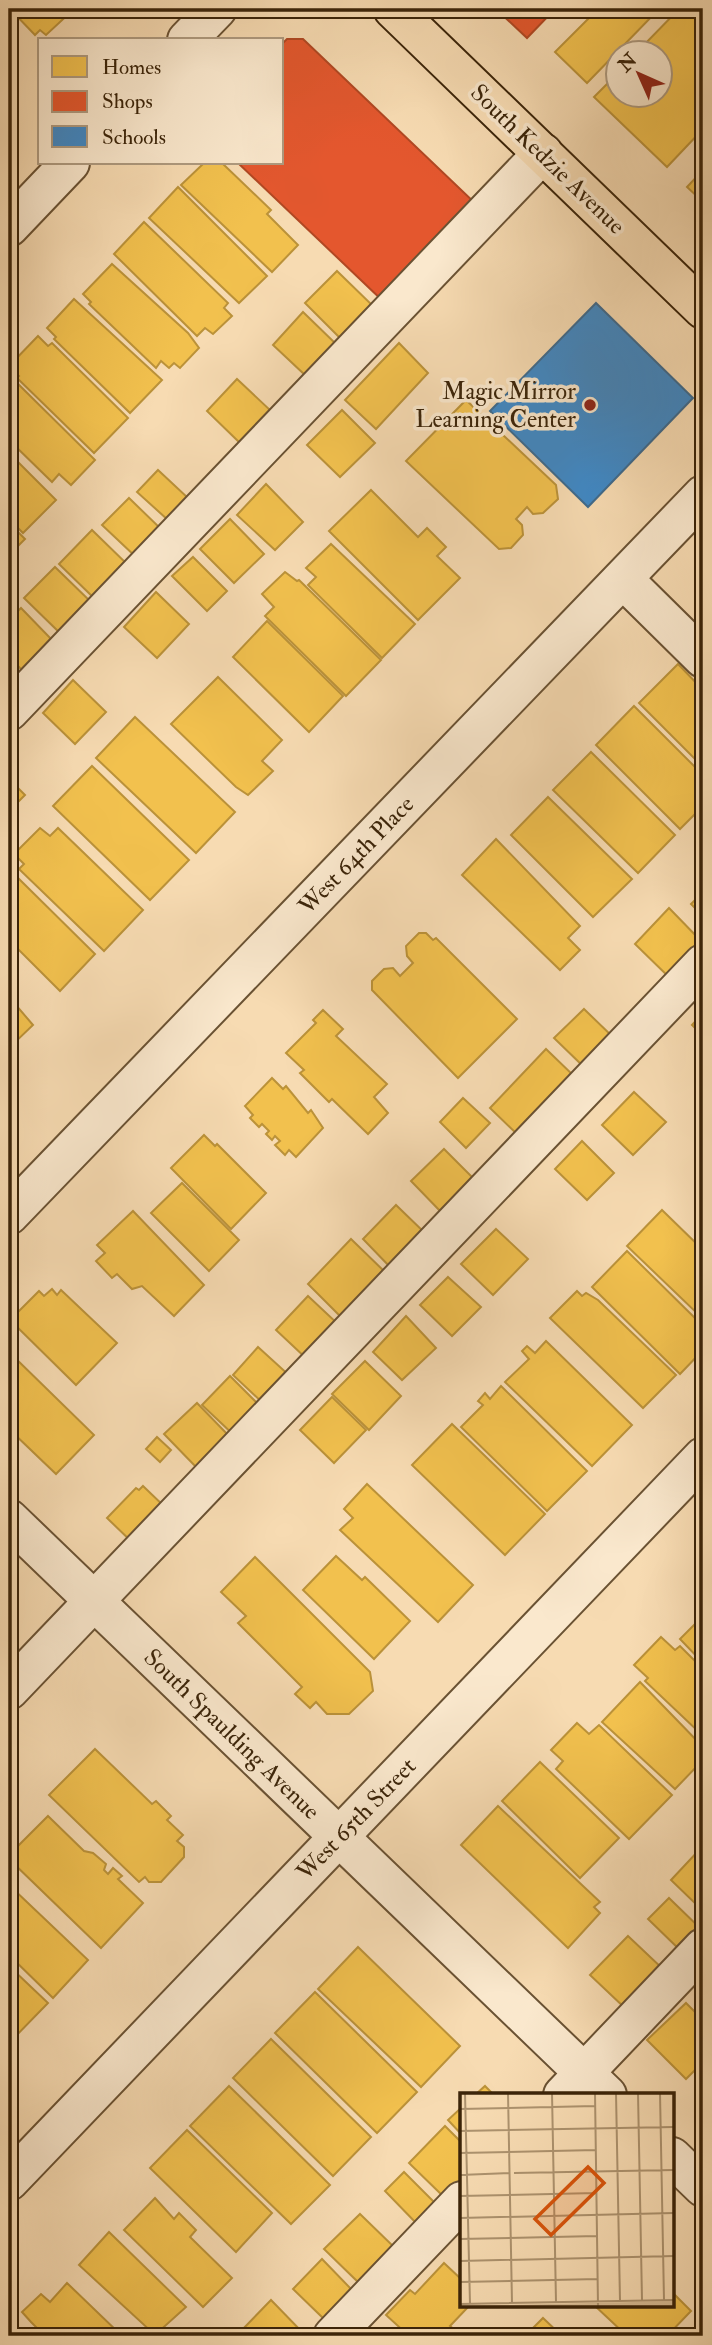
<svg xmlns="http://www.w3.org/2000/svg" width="712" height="2345" font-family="'IM FELL Double Pica',serif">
<rect width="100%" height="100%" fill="#f7dbb2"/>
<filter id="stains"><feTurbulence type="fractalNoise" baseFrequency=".00286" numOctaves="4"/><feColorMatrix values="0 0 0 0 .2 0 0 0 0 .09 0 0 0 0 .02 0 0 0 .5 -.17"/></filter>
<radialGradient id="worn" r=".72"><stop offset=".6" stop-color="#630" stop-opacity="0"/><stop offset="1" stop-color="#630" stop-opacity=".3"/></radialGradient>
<!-- homes -->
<g fill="#f2c14e" stroke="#bb9239" stroke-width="2">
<polygon points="10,9 74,9 46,35 40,30 35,35"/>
<polygon points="598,9 659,9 587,83 555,52"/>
<polygon points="679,9 703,9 703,129 667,167 594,97 618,73 618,94 660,94 660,52 637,52"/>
<polygon points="204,163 222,163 271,210 267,214 298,245 272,272 181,185"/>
<polygon points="703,170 703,202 687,187"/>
<polygon points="178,187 267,276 239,303 149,218"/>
<polygon points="144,222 228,303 224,308 232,316 213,334 205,328 197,336 114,254"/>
<polygon points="112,264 188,333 199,348 180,368 174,363 169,368 161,361 156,368 89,304 91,302 83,294"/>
<polygon points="337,271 374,307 342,340 305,303"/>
<polygon points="74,299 162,380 130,413 54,339 56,337 47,328"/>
<polygon points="303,312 336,344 305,375 273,345"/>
<polygon points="38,336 48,346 52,343 128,418 94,453 17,378 19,376 9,366"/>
<polygon points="399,343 428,373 376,429 345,400"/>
<polygon points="9,375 95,460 71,485 59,474 52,482 9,440"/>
<polygon points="237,379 271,411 241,444 207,411"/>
<polygon points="466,400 556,485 558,499 543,513 533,514 527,507 516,519 522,525 523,535 511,548 499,549 406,461"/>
<polygon points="342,410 375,443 340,477 307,445"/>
<polygon points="9,453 56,500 23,533 9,519"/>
<polygon points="158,470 188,498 168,520 137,492"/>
<polygon points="266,484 303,522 275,550 237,515"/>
<polygon points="371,490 418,537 427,528 446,547 437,556 460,578 418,620 329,531"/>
<polygon points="129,498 162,530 136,557 102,525"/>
<polygon points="230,519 264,554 234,583 200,549"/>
<polygon points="9,523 25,539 9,555"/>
<polygon points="92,530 130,567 97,601 59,564"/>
<polygon points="331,544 415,624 382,658 308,585 316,577 306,568"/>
<polygon points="193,557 227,591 207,611 172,576"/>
<polygon points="55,567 93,604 62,635 24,598"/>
<polygon points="285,572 297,581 299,580 381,660 346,696 265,616 274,607 262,594"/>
<polygon points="156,592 189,624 157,658 124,627"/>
<polygon points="21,608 54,642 23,671 9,657 9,620"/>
<polygon points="267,621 343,696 309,732 233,657"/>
<polygon points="9,664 21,677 9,689"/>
<polygon points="678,664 703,690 703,767 639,703"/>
<polygon points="218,677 282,740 262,761 273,771 248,795 236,787 171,724"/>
<polygon points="73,680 106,712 75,744 43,713"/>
<polygon points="634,706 703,775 703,806 680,829 596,745"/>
<polygon points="135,717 235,812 196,853 96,758"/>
<polygon points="591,752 675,835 638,873 553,790"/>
<polygon points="92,766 189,860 150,900 53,806"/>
<polygon points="9,779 25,795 9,811"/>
<polygon points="548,797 632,879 593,917 511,835"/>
<polygon points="40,828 50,836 58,828 143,910 104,951 19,869 24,864 14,854"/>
<polygon points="496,839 580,926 568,938 580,950 560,970 462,875"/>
<polygon points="13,873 95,954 60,991 15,946 11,949 9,947 9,877"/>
<polygon points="703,892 703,916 691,904"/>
<polygon points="669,908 703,943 703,951 674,982 635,944"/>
<polygon points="419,933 426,933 433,940 436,938 517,1019 458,1078 372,990 372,981 384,969 393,968 400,976 413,963 407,956 406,946"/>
<polygon points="9,997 33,1025 9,1048"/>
<polygon points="584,1009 615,1039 585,1068 554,1038"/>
<polygon points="323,1010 343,1029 336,1036 387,1084 374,1097 388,1113 368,1134 332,1099 329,1102 300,1073 304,1070 286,1053 316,1023 313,1020"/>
<polygon points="703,1013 703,1036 692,1025"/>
<polygon points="546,1049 576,1078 519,1136 490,1108"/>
<polygon points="272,1078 283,1089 286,1086 308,1113 311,1110 323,1128 296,1157 289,1150 285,1155 275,1145 280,1141 275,1136 272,1140 266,1134 269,1131 262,1124 259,1127 250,1118 253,1115 245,1106"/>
<polygon points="634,1092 666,1122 633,1155 602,1125"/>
<polygon points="463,1098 490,1123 466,1148 440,1122"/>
<polygon points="204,1135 215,1146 217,1144 266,1193 231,1229 171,1168"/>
<polygon points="582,1141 614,1173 587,1200 555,1169"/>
<polygon points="444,1149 476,1181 443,1214 411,1181"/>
<polygon points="182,1183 239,1240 209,1271 151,1213"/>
<polygon points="396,1205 427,1235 392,1269 363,1239"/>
<polygon points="662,1210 703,1250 703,1319 627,1246"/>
<polygon points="133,1211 204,1285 174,1316 142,1286 132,1289 117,1274 112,1278 96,1261 105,1253 97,1245"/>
<polygon points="496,1229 528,1259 493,1295 461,1264"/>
<polygon points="351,1239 387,1274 342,1318 308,1284"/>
<polygon points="627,1251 703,1326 703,1350 680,1374 592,1287"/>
<polygon points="448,1277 481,1307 452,1336 420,1305"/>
<polygon points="52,1289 57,1295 61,1290 117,1343 76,1385 10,1320 39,1291 44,1296"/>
<polygon points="577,1291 582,1296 586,1293 598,1300 676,1375 643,1408 550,1318"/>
<polygon points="308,1296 340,1326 308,1360 276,1330"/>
<polygon points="406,1316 436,1348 402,1380 373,1352"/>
<polygon points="546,1341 632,1425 592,1466 505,1382 529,1359 522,1351 527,1346 535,1353"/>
<polygon points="258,1347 291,1377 265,1405 233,1375"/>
<polygon points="9,1352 94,1435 56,1474 9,1429"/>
<polygon points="365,1361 401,1396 369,1430 332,1394"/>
<polygon points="230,1376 264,1410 237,1438 202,1405"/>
<polygon points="501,1386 587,1471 547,1511 461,1427 483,1405 478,1401 485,1393 490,1399"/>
<polygon points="332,1397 366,1430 334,1463 300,1430"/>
<polygon points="197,1403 231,1438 199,1470 164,1434"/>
<polygon points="452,1424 545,1514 505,1555 412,1465"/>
<polygon points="157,1437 171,1450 160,1462 146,1449"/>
<polygon points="367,1484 473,1585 438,1622 340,1530 353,1518 344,1509"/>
<polygon points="143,1486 168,1510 135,1545 107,1518 136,1488 139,1490"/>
<polygon points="336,1556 362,1580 365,1577 410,1621 374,1659 303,1590"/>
<polygon points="255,1557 370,1672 373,1691 349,1714 327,1714 316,1702 310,1708 295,1694 302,1687 238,1623 246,1616 221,1592"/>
<polygon points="703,1616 703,1663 680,1639"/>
<polygon points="661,1637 675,1650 680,1646 703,1669 702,1735 645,1681 648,1678 634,1665"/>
<polygon points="640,1682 703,1747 703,1760 675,1789 602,1722"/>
<polygon points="577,1723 589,1734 599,1725 672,1795 629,1839 556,1769 563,1761 551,1750"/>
<polygon points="95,1749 152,1804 156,1801 171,1816 167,1820 183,1835 177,1841 184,1847 184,1857 161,1882 149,1882 145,1877 139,1882 49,1795"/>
<polygon points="540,1762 619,1838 580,1878 502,1801"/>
<polygon points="498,1806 600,1902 594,1907 600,1913 568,1948 461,1845"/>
<polygon points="48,1816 84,1851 93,1853 106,1864 104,1870 108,1874 113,1868 122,1876 118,1879 143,1903 101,1948 9,1859 9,1855"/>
<polygon points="701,1848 703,1850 703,1911 671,1880"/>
<polygon points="9,1885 88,1960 53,1998 9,1955"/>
<polygon points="669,1898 702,1930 681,1951 648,1919"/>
<polygon points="628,1936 664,1970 626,2009 590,1975"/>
<polygon points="358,1947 460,2046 421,2087 318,1989"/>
<polygon points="9,1966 48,2003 9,2043"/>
<polygon points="315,1992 417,2092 377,2133 275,2033"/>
<polygon points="686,2003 703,2020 703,2062 686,2079 647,2040"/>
<polygon points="271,2039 371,2137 333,2176 233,2078"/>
<polygon points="229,2086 330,2185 291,2224 190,2126"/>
<polygon points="485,2086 494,2095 475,2095"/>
<polygon points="462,2107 462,2135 448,2120"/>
<polygon points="445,2126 462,2143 462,2181 445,2198 409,2163"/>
<polygon points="187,2130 272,2213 236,2252 150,2168"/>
<polygon points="404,2172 438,2206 419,2226 385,2191"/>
<polygon points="155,2198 174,2219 179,2213 196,2230 190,2237 232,2278 203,2307 124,2230"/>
<polygon points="360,2214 395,2248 359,2283 324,2249"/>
<polygon points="109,2232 186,2307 155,2335 79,2265"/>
<polygon points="322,2259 352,2290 323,2318 293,2289"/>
<polygon points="444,2263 462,2280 462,2305 470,2305 450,2326 456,2331 451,2336 409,2336 386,2315 410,2290 415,2294"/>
<polygon points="67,2283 120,2334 118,2336 45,2336 31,2322 22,2312 41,2294 50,2302"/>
<polygon points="672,2292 691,2311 667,2336 627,2336 594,2305 672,2305"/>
<polygon points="271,2300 306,2336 305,2336 238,2334"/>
<polygon points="543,2318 562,2336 525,2336"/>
</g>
<!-- shops -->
<g fill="#e4572e" stroke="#b14823" stroke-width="2">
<polygon points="496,9 555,9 527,38"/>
<polygon points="287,39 303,39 478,206 385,303 238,163 282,163 282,44"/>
</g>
<!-- schools -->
<polygon fill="#3f88c5" stroke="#3e6a8d" stroke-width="2" points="596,303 693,398 588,507 490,411"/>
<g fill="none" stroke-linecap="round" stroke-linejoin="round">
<!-- minor casing -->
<g stroke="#6a5233" stroke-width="42">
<g id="minor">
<polyline points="187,40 217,9"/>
<polyline points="9,227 70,163"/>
<polyline points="623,579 703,658"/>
<polyline points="9,711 543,153"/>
<polyline points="9,1215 703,495"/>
<polyline points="9,1519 607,2095"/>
<polyline points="9,1690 703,964"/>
<polyline points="563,2095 703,1948"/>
<polyline points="672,2157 703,2187"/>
<polyline points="9,2181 703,1457"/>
<polyline points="333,2336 462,2201"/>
</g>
</g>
<!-- major casing -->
<g stroke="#3b2409" stroke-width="42">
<polyline id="major" points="393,9 703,309"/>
</g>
<!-- minor -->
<use href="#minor" stroke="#fae8cd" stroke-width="38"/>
<!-- major -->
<use href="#major" stroke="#f7dbb2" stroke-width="38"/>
</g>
<!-- markers -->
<circle fill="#8f2418" stroke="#fae8cd" stroke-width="2.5" cx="590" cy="405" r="7"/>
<g text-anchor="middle" stroke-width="7" stroke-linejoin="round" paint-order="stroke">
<!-- street labels -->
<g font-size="24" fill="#3b2409" stroke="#fae8cd">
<text transform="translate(548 159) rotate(44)" y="8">South Kedzie Avenue</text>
<text transform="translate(356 855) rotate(-46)" y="8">West 64th Place</text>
<text transform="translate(232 1734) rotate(44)" y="8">South Spaulding Avenue</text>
<text transform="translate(356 1819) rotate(-46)" y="8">West 65th Street</text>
</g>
<!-- poi labels -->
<g font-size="24" fill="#3b2409" stroke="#fae8cd" text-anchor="end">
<text x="576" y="399">Magic Mirror<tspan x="576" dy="28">Learning Center</tspan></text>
</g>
</g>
<!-- overview -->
<g transform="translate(460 2093)">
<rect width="214" height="214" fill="#f7dbb2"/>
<path d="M214,208L213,213H0Z" fill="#d7bc95"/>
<path fill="none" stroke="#ac926e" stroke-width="2" d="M5,0L10,211M48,0L52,210M92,0L96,209M135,0L138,213M156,0L160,208M178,0L182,207M200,0L204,207M0,16L135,13M0,38L214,34M0,60L136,57M54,80L214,77M0,82L50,80M0,103L136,100M0,125L214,120M0,146L137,143M0,168L214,163M0,189L138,186M0,211L214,207"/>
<path fill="#d7540c" fill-opacity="0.15" stroke="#d7540c" stroke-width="3.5" d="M128,74L144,90L91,142L75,126Z"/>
<rect width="214" height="214" fill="none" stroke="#3b2409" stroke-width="3.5"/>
</g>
<!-- margin -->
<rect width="712" height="2345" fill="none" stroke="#f7dbb2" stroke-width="35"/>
<rect x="10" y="10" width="691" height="2324" fill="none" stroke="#3b2409" stroke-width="3.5"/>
<rect x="18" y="18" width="677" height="2310" fill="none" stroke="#3b2409" stroke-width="2"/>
<!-- legend -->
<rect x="38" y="38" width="245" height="126" fill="#fae8cd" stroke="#ae9a7f" stroke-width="2"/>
<rect x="52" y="56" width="35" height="21" fill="#f2c14e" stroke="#ae9a7f" stroke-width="2"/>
<text x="102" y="74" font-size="21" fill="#3b2409">Homes</text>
<rect x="52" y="91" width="35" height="21" fill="#e4572e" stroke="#ae9a7f" stroke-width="2"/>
<text x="102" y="108" font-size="21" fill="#3b2409">Shops</text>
<rect x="52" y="126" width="35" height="21" fill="#3f88c5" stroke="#ae9a7f" stroke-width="2"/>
<text x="102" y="144" font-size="21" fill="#3b2409">Schools</text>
<!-- north arrow -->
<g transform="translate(639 74) rotate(315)"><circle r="33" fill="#fae8cd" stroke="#ae9a7f" stroke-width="2"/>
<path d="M0-5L12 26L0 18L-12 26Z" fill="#8f2418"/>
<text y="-10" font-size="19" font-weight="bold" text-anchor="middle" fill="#3b2409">N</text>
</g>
<rect width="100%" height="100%" filter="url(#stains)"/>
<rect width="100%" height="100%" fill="url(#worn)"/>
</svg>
